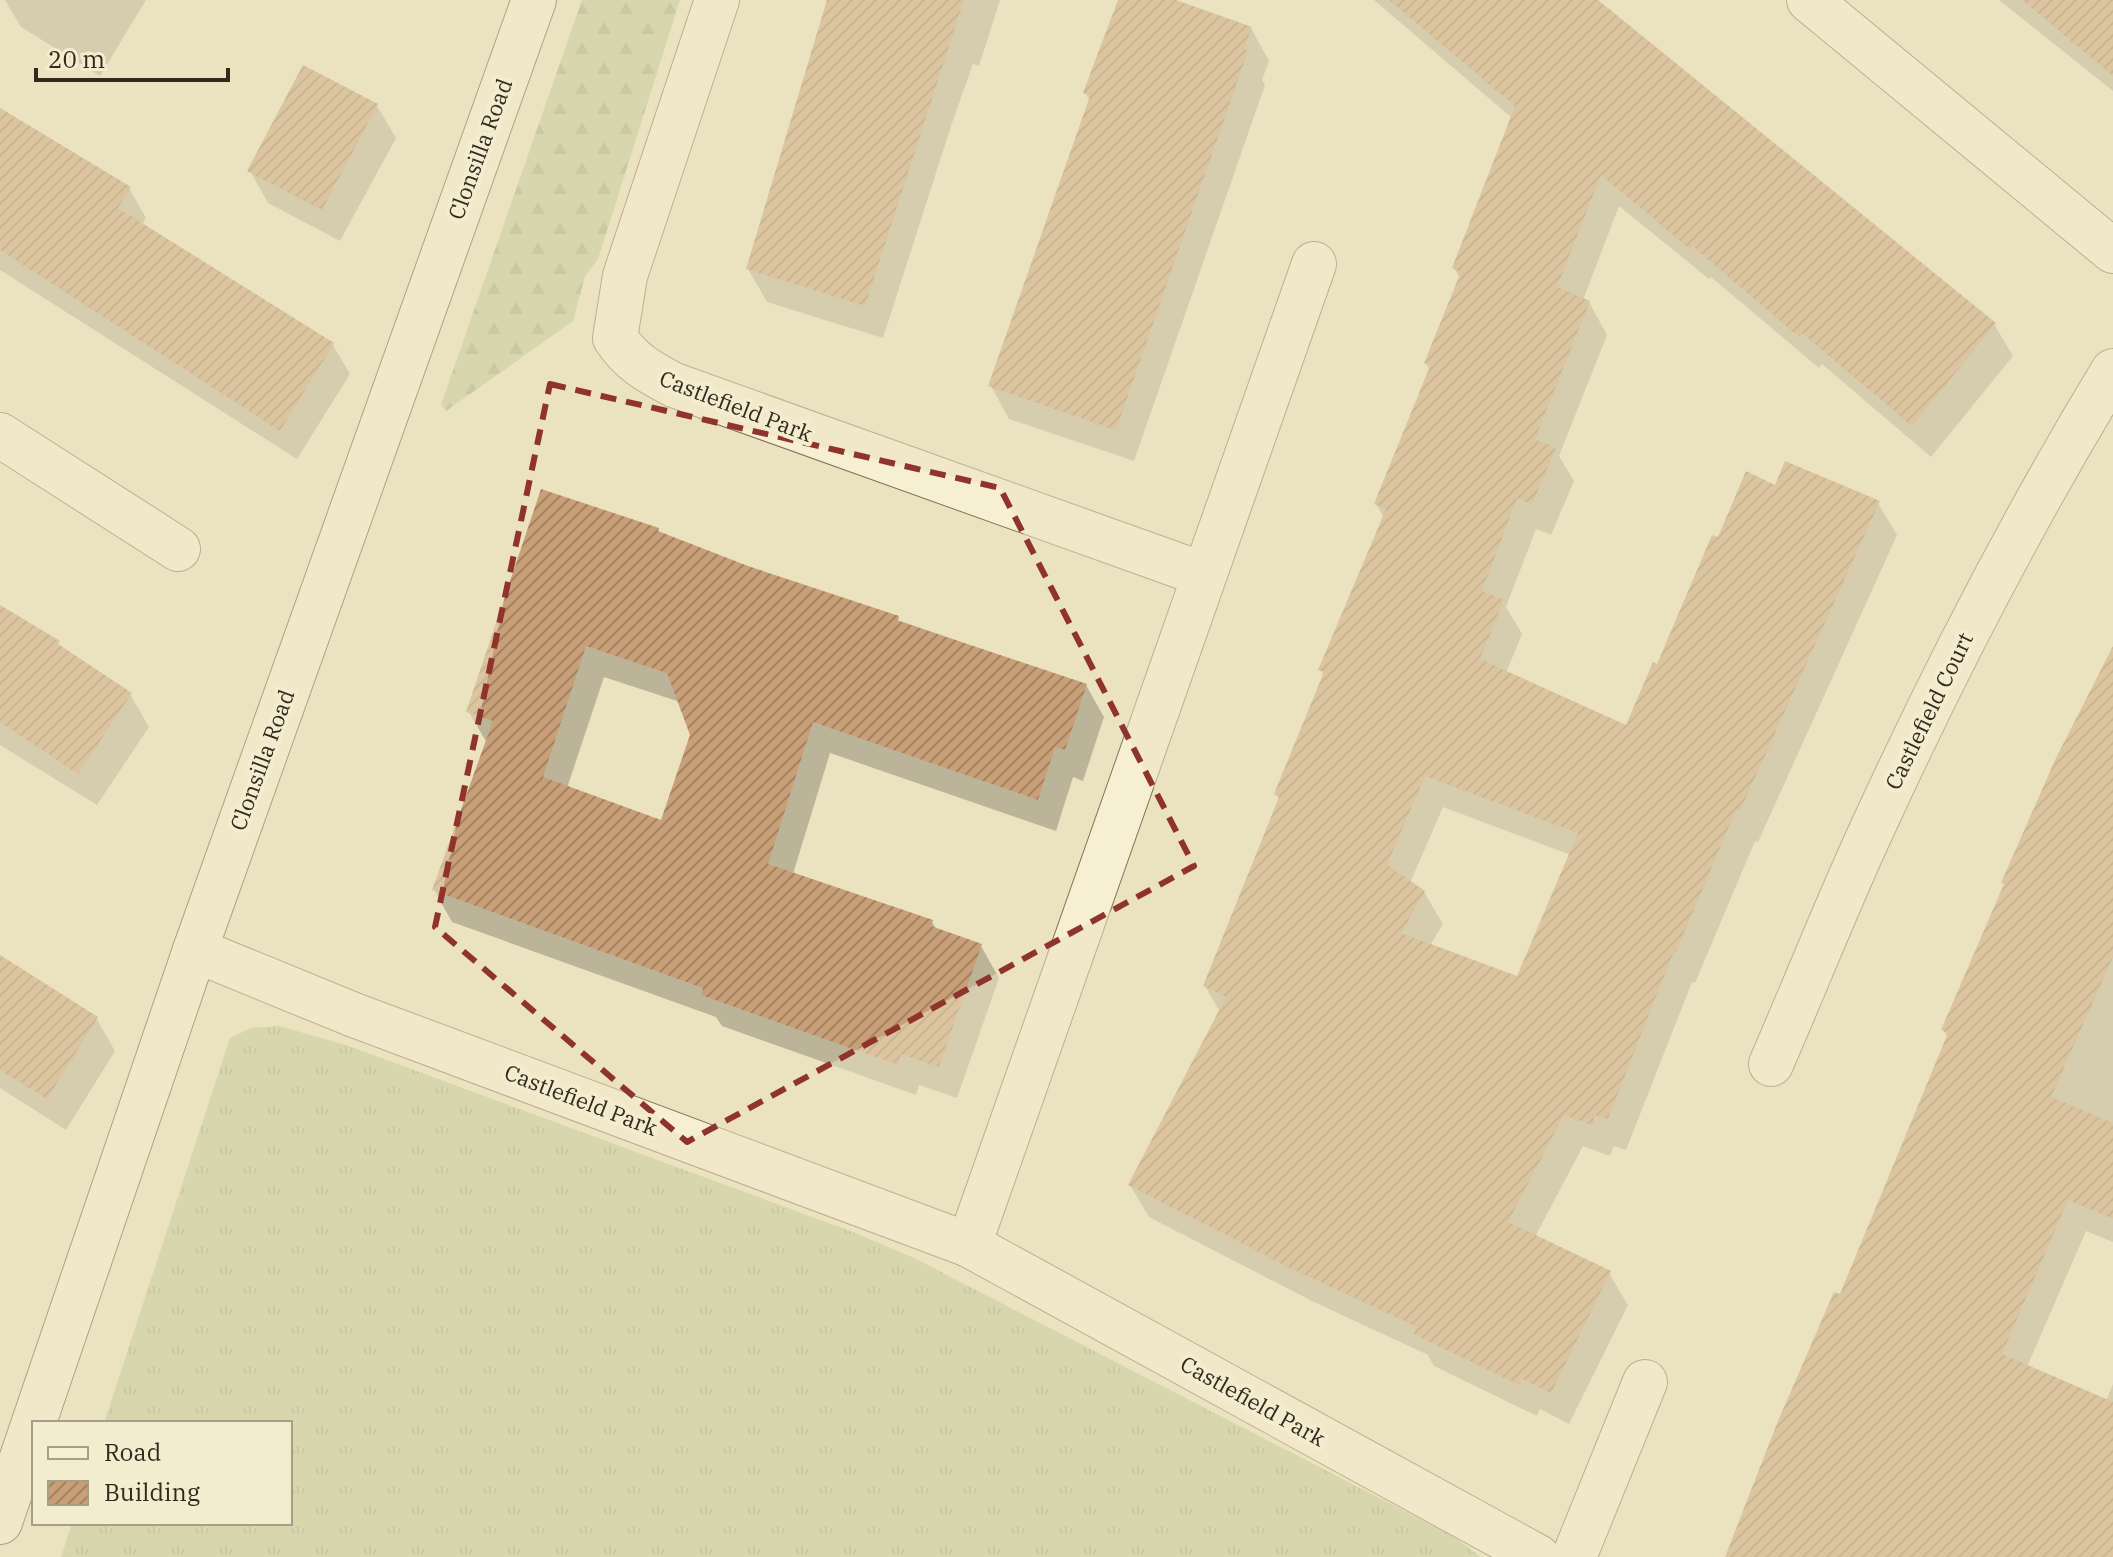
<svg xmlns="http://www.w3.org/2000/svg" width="2113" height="1557" font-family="'IBM Plex Serif',serif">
<defs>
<pattern id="grass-tufts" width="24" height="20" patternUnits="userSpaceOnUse" patternTransform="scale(2)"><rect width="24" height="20" fill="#bec895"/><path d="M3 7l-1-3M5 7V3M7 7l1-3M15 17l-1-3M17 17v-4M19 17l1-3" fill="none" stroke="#a4ac80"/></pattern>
<pattern id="forest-firs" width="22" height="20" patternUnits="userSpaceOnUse" patternTransform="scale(2)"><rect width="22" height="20" fill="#bec895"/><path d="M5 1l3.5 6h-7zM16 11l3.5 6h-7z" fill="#a4ac80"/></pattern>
<pattern id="building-hatch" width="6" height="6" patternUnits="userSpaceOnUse" patternTransform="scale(2)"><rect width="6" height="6" fill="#c89f77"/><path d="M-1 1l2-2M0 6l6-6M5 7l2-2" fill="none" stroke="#a38261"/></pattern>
</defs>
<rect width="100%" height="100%" fill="#ebe2c0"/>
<!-- grass -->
<polygon fill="url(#grass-tufts)" points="279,1026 349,1046 853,1232 914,1258 1453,1536 1481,1557 61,1557 72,1523 290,1523 290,1423 104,1423 230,1038 251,1028"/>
<!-- forest -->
<polygon fill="url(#forest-firs)" points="582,0 680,0 598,259 585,276 573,321 446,411 441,405"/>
<!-- shadow -->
<g fill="#0003" fill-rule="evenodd">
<polygon points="5,0 146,0 100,76 21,27"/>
<polygon points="832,0 1000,0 979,66 973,64 952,123 883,338 767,302 748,269"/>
<polygon points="1120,0 1170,0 1251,28 1269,61 1262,80 1265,85 1134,461 1009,419 991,386 1090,101 1086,93"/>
<path d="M1374,0H1594L1994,324L2013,356L1931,457L1822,364L1819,368L1711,277L1709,279L1619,206L1583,300L1589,302L1607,335L1559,456L1574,481L1551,535L1536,529L1506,607L1522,634L1506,673L1627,727L1719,540L1776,487L1878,503L1897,535L1758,842L1755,841L1695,983L1692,982L1626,1150L1614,1146L1610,1156L1583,1146L1535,1237L1609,1273L1628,1305L1569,1424L1540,1409L1537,1416L1434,1366L1428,1355L1312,1301L1149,1217L1130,1185L1220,1012L1205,986L1280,800L1276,794L1324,676L1321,670L1384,518L1376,504L1430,371L1426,363L1460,279L1454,267L1512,118ZM1443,807L1571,855L1518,979L1430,946L1443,924L1424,892L1410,883Z"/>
<polygon points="1999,0 2113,0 2113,91"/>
<polygon points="304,67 377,106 396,138 340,241 268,203 250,171"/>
<polygon points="0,137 129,188 146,218 142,225 333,345 350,374 297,459 0,270"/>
<path d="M658,529L660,534L747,568L1086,685L1104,717L1083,781L1073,777L1056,831L830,753L793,874L932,922L937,930L981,946L999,978L957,1098L919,1085L916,1095L722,1026L716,1017L452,922L434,890L487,743L468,711ZM604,677L680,702L692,735L662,823L567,788Z"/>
<polygon points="0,607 130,694 149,727 97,805 0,745"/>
<polygon points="2113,647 2113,1242 2086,1231 2027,1367 2106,1401 2113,1384 2113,1557 1727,1557 1842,1297 1948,1039 1943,1029 2005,886 2003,883"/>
<polygon points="0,957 96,1018 115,1051 66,1130 0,1088"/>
</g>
<!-- building -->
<g fill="url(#building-hatch)" fill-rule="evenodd">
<polygon points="827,0 964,0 865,306 746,269"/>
<polygon points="1118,0 1176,0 1252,27 1244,49 1248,51 1116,430 988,386 1090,96 1083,93"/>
<path d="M1389,0H1598L1996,323L1912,426L1802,333L1799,337L1692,246L1690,249L1601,175L1557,287L1590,301L1535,439L1556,448L1532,504L1517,498L1482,591L1504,600L1480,659L1626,725L1653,662L1657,664L1712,535L1718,537L1746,471L1775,485L1785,461L1880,501L1740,811L1736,810L1676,952L1674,951L1608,1119L1595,1115L1592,1125L1564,1115L1508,1222L1611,1271L1551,1393L1521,1378L1519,1385L1414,1334L1417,1327L1292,1269L1128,1185L1226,997L1203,986L1279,797L1274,794L1324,672L1318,670L1386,509L1374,504L1430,366L1424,363L1461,272L1452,268L1515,106ZM1425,776L1578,833L1517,976L1401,933L1425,891L1387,865Z"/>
<polygon points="2022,0 2113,0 2113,76"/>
<polygon points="303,65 378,104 322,210 247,171"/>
<polygon points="0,108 131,187 118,208 334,343 280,431 0,250"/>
<path d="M541,489L659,528L658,531L748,566L899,616L898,621L1087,684L1065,750L1055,747L1038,800L813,722L768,864L933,920L931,926L982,944L939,1067L901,1054L898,1065L701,995L703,988L432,890L493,721L466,712ZM586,646L667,673L690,735L661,820L543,777Z"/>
<polygon points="0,605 60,641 58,644 132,693 78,774 0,722"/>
<polygon points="2113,646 2113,957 2051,1097 2113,1123 2113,1219 2068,1200 2002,1354 2113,1402 2113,1557 1725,1557 1778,1421 1834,1292 1840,1294 1948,1033 1941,1030 2004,884 2001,883 2055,760"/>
<polygon points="0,955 98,1017 47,1099 0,1070"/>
</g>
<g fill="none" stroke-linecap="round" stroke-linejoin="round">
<!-- street casing -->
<g stroke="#837359" stroke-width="46">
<g id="street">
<path d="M717,0L625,276L615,338C631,362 649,372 674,385L1202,574"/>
<polyline points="1809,0 2113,251"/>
<polyline points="0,435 178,549"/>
<polyline points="195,950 354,1015 969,1245 1538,1557"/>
<path d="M1771,1064C1805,986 1836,907 1872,829C1944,672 2023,519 2113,371"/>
<polyline points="969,1245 1314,264"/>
<polyline points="1574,1557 1645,1382"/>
</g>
</g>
<!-- secondary casing -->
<g stroke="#65543c" stroke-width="46">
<polyline id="secondary" points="0,1522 195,950 534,0"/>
</g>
<!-- street -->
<use href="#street" stroke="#f7efd2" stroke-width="44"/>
<!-- secondary -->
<use href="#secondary" stroke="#f7efd2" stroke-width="44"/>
</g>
<!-- marked area -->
<path d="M0 0H2113V1557H0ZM550,384L1000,488L1194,866L687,1142L435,927Z" fill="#ebe2c0" fill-opacity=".55" fill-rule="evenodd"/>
<path fill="none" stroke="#8f332c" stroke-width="6" stroke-dasharray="16 10" stroke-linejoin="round" d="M550,384L1000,488L1194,866L687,1142L435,927Z"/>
<g text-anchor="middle" stroke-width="8" stroke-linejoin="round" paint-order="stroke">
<!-- street labels -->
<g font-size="22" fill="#332a1d" stroke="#f3eccf">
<text transform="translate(480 149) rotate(-70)" y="8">Clonsilla Road</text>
<text transform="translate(736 406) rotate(21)" y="8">Castlefield Park</text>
<text transform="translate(1929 711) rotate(-64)" y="8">Castlefield Court</text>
<text transform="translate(262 760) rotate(-70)" y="8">Clonsilla Road</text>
<text transform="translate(581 1100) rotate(21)" y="8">Castlefield Park</text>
<text transform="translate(1253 1401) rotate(29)" y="8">Castlefield Park</text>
</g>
</g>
<!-- legend -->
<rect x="32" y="1421" width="260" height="104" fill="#f3eccf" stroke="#a69e88" stroke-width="2"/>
<rect x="48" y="1447" width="40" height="12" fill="#f7efd2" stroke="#a69e88" stroke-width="2"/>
<text x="104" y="1461" font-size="24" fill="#332a1d">Road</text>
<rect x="48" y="1481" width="40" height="24" fill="url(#building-hatch)" stroke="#a69e88" stroke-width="2"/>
<text x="104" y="1501" font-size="24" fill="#332a1d">Building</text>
<!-- scale -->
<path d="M36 68v12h192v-12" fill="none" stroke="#332a1d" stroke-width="4"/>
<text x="48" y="68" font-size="24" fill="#332a1d" stroke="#f3eccf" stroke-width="6" paint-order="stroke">20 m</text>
</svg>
